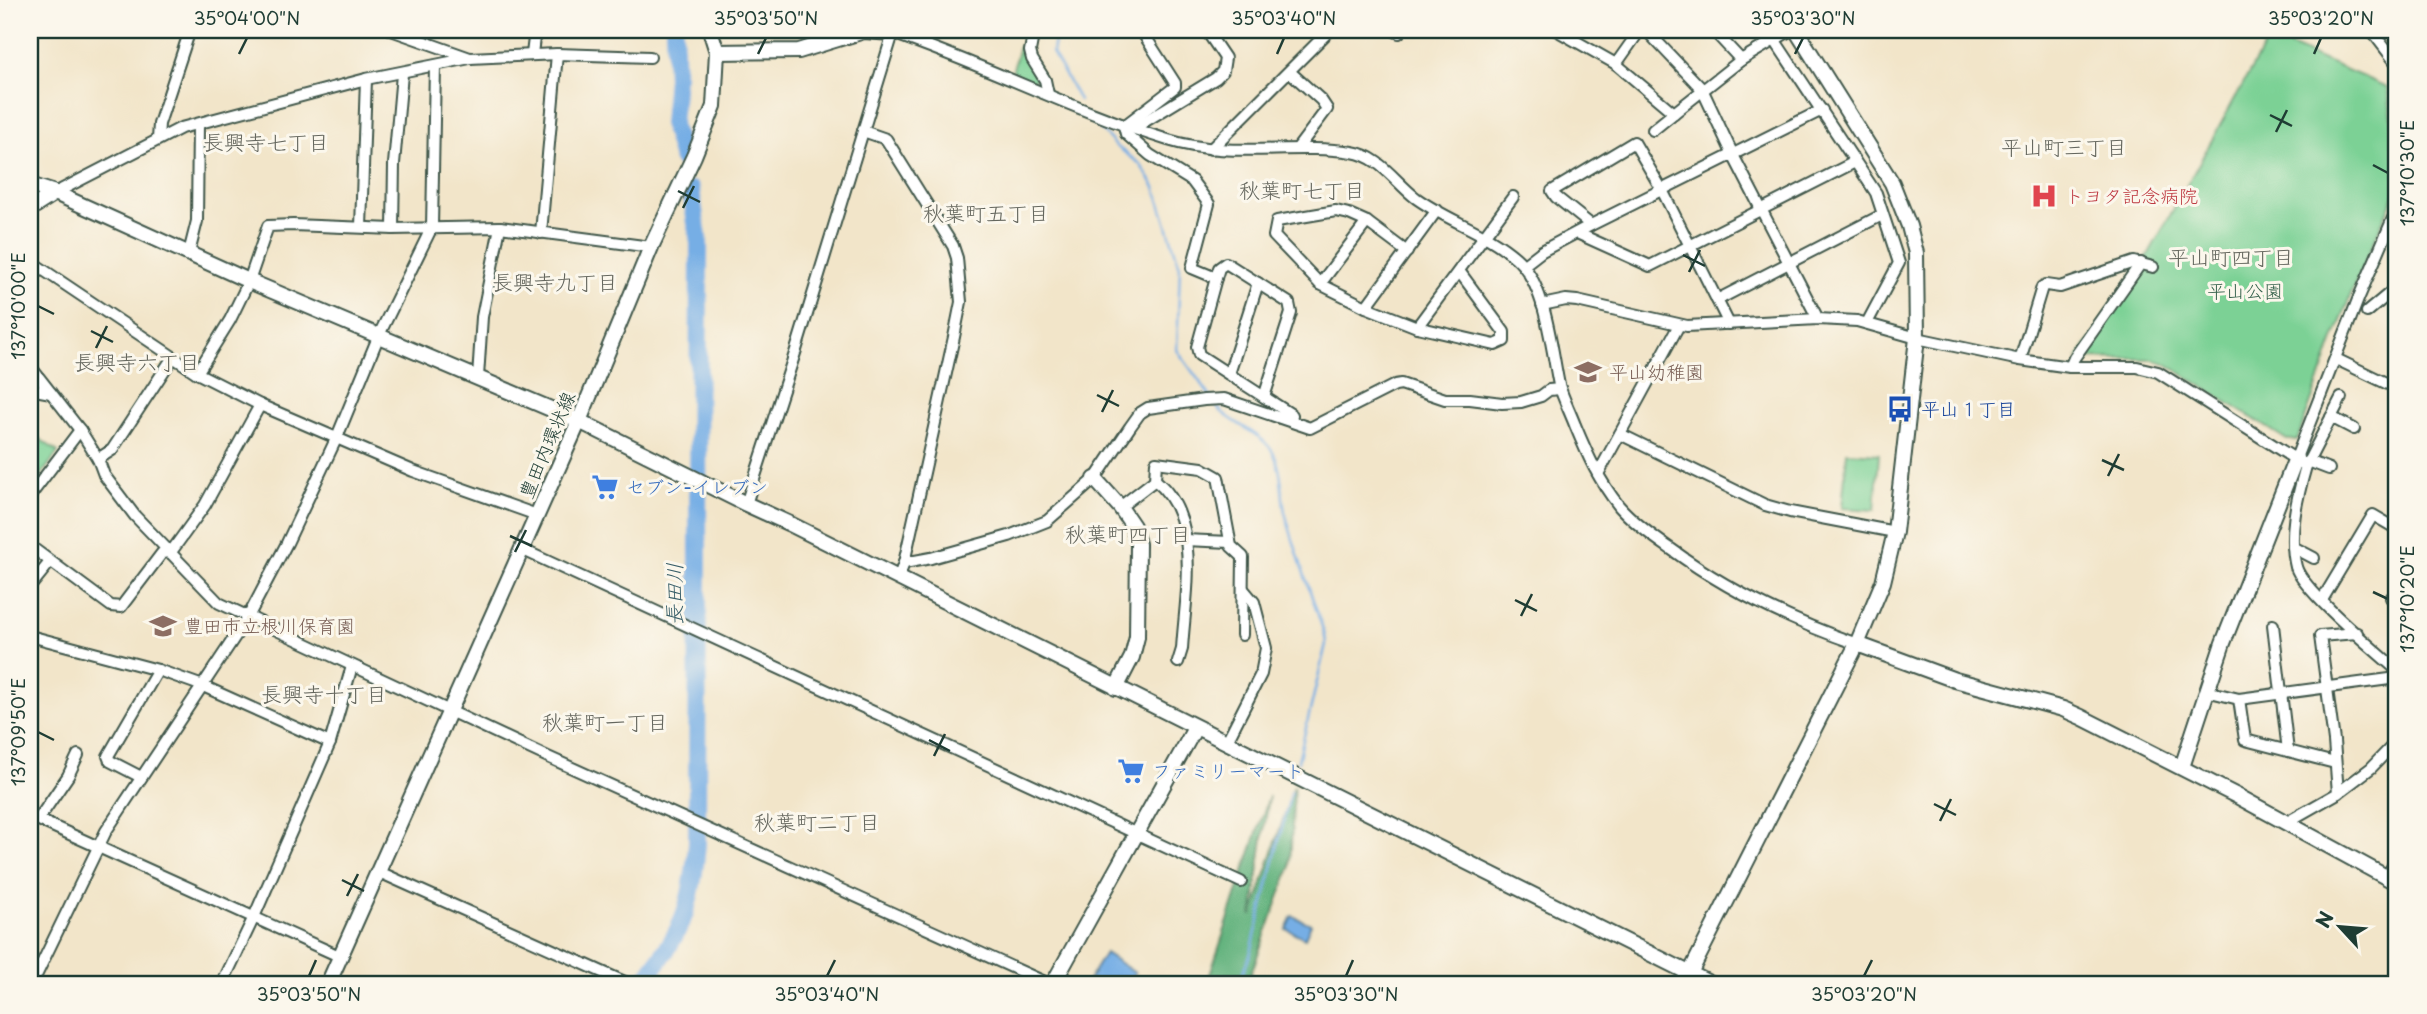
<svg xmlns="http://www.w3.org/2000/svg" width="2427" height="1014" font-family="'Playpen Sans','Klee One',sans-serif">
<rect width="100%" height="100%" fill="#fbf7ec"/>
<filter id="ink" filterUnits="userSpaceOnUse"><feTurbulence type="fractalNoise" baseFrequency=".0143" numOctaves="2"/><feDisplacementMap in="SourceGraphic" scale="14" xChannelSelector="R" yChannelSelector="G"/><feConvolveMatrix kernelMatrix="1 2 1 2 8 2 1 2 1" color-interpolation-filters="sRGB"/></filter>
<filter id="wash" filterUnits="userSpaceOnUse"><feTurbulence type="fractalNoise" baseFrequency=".00686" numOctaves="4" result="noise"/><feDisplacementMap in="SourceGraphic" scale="28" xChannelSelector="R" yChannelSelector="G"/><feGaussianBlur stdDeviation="1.57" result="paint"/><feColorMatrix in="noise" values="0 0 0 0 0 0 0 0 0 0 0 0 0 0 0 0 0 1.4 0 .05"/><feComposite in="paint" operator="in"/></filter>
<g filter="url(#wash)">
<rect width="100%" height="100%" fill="#f2e5c9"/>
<!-- green -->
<g fill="#7bd195" stroke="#4d8764" stroke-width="2">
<polygon points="2269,37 2387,87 2397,150 2397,189 2352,291 2297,440 2287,440 2165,363 2149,359 2078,358 2142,266"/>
<polygon points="1022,45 1026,48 1027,58 1036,75 1034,82 1012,73 1019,46"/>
<polygon points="30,432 58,452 34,485 30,486"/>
<polygon points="1847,452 1879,454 1875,510 1842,508"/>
</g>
<!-- forest -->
<polygon fill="#64b37e" stroke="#427859" stroke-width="2" points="1294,786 1290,868 1247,984 1207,984 1269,796 1252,916"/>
<!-- water -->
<g fill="#76aee5" stroke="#4a768c" stroke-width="2">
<polygon points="1292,916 1311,924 1305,938 1286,929"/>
<polygon points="1105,953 1135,973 1129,984 1086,984"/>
</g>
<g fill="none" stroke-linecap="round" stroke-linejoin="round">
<!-- stream -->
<g stroke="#76aee5" stroke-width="2.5">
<polyline points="1056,30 1052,52 1079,100"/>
<polyline points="1091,119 1116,146 1140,164 1155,187 1180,267 1177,350 1210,396"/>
<path d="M1213,402C1229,425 1261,430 1274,454C1283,472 1281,493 1285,512C1296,554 1312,595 1325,636L1326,644L1298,761"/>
<polyline points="1238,984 1251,952 1291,792"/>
</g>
<!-- river -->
<g stroke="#76aee5" stroke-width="18">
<polyline points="674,30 676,78 672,124 682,159"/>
<path d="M642,984C682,931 692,911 697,843L699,243L691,190"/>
</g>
</g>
</g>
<g filter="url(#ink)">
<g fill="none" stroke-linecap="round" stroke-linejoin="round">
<!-- street casing -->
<g stroke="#3f564a" stroke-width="14">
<g id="street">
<polyline points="391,30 470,58"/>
<polyline points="1034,30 1030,51 1032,59 1045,80 1048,94"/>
<polyline points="1393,30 1399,33"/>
<polyline points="1556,30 1616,64 1674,113 1741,60 1791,30"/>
<polyline points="1646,30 1702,89 1733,155 1818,319"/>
<polyline points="1713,30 1741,60"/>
<polyline points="1768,30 1876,193 1899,263 1867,323"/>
<polyline points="2371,30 2397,64"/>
<path d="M892,33C986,65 1074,111 1168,140C1229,159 1291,143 1352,152C1380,156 1395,182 1416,198C1448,221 1487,232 1516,258C1546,284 1551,347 1559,385C1563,398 1570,412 1575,425C1587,454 1599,481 1619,506C1634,523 1652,536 1671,549C1727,590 1791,621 1857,644"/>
<polyline points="532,54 535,30"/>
<polyline points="1616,64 1640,30"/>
<polyline points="1290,72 1321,100 1327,109 1297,149"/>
<polyline points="1124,126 1126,134 1150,155 1192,181 1209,204 1192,268 1216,278 1219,268 1226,263 1289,303 1291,313 1264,397"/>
<polyline points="1124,126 1175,87 1175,83 1141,30"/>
<polyline points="1134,128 1216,78 1223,71 1225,58 1206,30"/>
<polyline points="1653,130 1674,113"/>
<polyline points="863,131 886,139 953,246 957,258 961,302 954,337 904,563 898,579"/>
<polyline points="158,139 159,124 190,30"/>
<polyline points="1211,149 1330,30"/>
<polyline points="55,193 181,128 366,79 470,58 557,54 650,57"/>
<polyline points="1437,210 1366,307 1417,327 1513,197"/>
<polyline points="1591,225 1556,197 1552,191 1634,142 1662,190 1729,324"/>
<polyline points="361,227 366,79"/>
<polyline points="393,229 394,164 402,74"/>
<polyline points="541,233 557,54"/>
<polyline points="1577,233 1650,266 1855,162"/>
<polyline points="189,253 197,221 198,124"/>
<polyline points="30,261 197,373 260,405 413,471 537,515"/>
<polyline points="1524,265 1542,251 1591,225 1822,110"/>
<polyline points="1216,278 1197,347 1199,355 1292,415"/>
<polyline points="1320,284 1367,222"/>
<polyline points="1717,300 1882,215"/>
<path d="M1542,305L1566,300L1577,301L1687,326L1818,319L1857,321L1917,338L2020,360L2070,367H2137L2158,372L2306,466C2297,497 2288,535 2296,567C2303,591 2376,651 2397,670"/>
<polyline points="1366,307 1320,284 1274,236 1277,221 1336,211 1349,214 1367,222 1407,252"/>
<polyline points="2367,312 2397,287"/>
<polyline points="1417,327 1495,345 1504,341 1504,332 1459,271"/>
<polyline points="2336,359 2390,385"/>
<polyline points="2020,360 2042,287 2046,285 2060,287 2134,262 2153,267"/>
<polyline points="30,366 80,430 98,459 104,475 135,516 219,603 548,757 1049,984"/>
<polyline points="2070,367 2074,358 2141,263"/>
<polyline points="197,373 230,320 249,281 268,226 293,225 393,229 500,227 651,247"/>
<polyline points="1229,374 1258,283"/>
<polyline points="478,377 482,317 500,227"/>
<polyline points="30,389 51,393"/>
<polyline points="2331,417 2354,429"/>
<polyline points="1620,434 1765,505 1790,512 1895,532"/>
<polyline points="2296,458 2359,297 2397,209"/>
<polyline points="98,459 112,450 173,357"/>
<polyline points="2308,461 2329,469"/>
<polyline points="2306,466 2341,398"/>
<polyline points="1598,474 1679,325"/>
<path d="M1155,480C1203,519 1185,595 1182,649L1178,662"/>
<polyline points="30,496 80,430"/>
<polyline points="746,504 796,350 894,30"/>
<polyline points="1120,507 1155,480 1156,462 1202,468 1218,477 1231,546 1243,557 1242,635"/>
<polyline points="1185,540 1230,542"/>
<polyline points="30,546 111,606 121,607 162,553 171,552 205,505 260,405"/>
<polyline points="2293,547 2314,558"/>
<polyline points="521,549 1241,882"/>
<polyline points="904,563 931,558 1009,536 1047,521 1095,479 1130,427 1140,413 1148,408 1204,400 1224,399 1310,428 1395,385 1401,384 1445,399 1470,399 1502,403 1521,402 1541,396 1549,390 1560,389"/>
<polyline points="33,583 50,562"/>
<polyline points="2391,598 2397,602"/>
<polyline points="2322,600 2373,515 2397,529"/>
<polyline points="2273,625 2288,751"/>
<polyline points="30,636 158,670 203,686 330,743"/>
<polyline points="2206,691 2239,699 2397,678"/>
<polyline points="2239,699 2245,740 2335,763"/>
<polyline points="1226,743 1261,674 1266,648 1254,602 1243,589"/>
<polyline points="141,777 110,761 108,756 158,670"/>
<polyline points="2338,793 2371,768 2397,741"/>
<polyline points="30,816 339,956"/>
<polyline points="38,820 68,776 78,755"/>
<polyline points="2287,822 2338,793 2334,741 2320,636 2357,633"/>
<polyline points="377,871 629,984"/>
<polyline points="2387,877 2397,858"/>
<polyline points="32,984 106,831 248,617 287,543 337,437 379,335 432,227 435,66"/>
<polyline points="222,984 254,917 330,743 352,666"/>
</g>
</g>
<!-- secondary casing -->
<g stroke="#3f564a" stroke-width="18">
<g id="secondary">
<polyline points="717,52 799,51 864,31 892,33"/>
<polyline points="30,185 55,193 249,281 579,421 746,504 790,524 1711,984"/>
<polyline points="30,209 55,193"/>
<polyline points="1095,479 1120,507 1133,526 1138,544 1137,637 1132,657 1116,688"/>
<polyline points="1857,644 1955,680 2063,709 2081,717 2239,797 2397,883"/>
<polyline points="2182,767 2223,643 2296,458"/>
<polyline points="1690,973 1857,644 1883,582 1895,532 1917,338 1916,253 1909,226 1892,183 1796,30"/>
<polyline points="328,984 579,421 651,247 694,156 714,106 717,52 710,30"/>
<polyline points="1053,984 1195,728"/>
</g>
</g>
<!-- street -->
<use href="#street" stroke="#fff" stroke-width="10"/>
<!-- secondary -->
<use href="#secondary" stroke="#fff" stroke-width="14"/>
</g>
</g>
<!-- ticks -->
<path fill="none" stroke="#1f3d34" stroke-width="2.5" d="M239,54L247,38M758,54L766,38M1277,54L1284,38M1795,54L1803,38M2314,54L2321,38M2270,115L2292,126M2276,132L2287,110M2373,165L2388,173M678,191L700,202M683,208L694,186M1683,255L1705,266M1689,272L1700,250M38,306L54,314M91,331L113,342M96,348L107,326M1097,395L1119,406M1102,412L1113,390M2102,460L2124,470M2108,476L2119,454M510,536L532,546M515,552L526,530M2373,592L2388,599M1515,600L1537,611M1521,616L1532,594M38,732L54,740M929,740L950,751M934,756L945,734M1934,804L1956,815M1940,821L1951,799M342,880L364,891M347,896L358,874M309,976L316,960M827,976L835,960M1346,976L1353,960M1864,976L1872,960"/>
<!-- icons -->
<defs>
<g id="hospital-bare" transform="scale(2.1)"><path d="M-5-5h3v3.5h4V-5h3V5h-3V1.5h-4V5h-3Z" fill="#e0444e" stroke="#fbf7ec" stroke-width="2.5" paint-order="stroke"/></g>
<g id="school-bare" transform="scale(2.1)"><path d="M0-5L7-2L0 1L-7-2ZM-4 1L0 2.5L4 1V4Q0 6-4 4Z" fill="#8d6e63" stroke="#fbf7ec" stroke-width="2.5" paint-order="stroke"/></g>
<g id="bus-bare" transform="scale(2.1)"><path d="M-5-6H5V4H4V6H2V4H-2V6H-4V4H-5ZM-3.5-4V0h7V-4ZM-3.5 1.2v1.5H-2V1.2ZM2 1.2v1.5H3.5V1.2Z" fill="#1a4fb4" stroke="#fbf7ec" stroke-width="2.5" paint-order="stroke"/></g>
<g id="supermarket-bare" transform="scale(2.1)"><path d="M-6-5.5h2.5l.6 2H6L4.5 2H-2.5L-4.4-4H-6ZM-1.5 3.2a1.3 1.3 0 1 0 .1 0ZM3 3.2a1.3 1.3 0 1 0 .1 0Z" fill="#3f7fe0" stroke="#fbf7ec" stroke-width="2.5" paint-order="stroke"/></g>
</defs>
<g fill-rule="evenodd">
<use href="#hospital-bare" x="2044" y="196"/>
<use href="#school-bare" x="1588" y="372"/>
<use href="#bus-bare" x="1900" y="409"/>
<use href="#supermarket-bare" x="605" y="487"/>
<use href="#school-bare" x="163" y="626"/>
<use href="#supermarket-bare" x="1131" y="771"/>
</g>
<g text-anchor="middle" stroke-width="6" stroke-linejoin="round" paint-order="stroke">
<!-- health labels -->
<g font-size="19" fill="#be3a42" stroke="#fbf7ec" text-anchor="start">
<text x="2065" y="203">トヨタ記念病院</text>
</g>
<!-- park labels -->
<g font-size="19" fill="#36624c" stroke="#fbf7ec">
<text x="2245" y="298">平山公園</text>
</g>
<!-- education labels -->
<g font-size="19" fill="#785e54" stroke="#fbf7ec" text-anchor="start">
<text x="1609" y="379">平山幼稚園</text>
<text x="184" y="633">豊田市立根川保育園</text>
</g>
<!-- transit labels -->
<g font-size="19" fill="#164399" stroke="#fbf7ec" text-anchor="start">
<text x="1921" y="416">平山１丁目</text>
</g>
<!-- street labels -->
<g font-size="19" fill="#1f3d34" stroke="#fbf7ec">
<text transform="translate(547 445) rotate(-67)" y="7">豊田内環状線</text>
</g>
<!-- shop labels -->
<g font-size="19" fill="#366cbe" stroke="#fbf7ec" text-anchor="start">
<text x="626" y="494">セブン-イレブン</text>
<text x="1152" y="778">ファミリーマート</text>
</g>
<!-- neighbourhood labels -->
<g font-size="21" fill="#65675e" stroke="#fbf7ec">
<text x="266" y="150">長興寺七丁目</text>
<text x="2064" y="155">平山町三丁目</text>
<text x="1302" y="198">秋葉町七丁目</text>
<text x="986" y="221">秋葉町五丁目</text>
<text x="2231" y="265">平山町四丁目</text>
<text x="555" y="290">長興寺九丁目</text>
<text x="137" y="370">長興寺六丁目</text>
<text x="1128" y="542">秋葉町四丁目</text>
<text x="324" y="702">長興寺十丁目</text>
<text x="605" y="730">秋葉町一丁目</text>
<text x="817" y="830">秋葉町二丁目</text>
</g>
<!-- water labels -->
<g font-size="21" font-style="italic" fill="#395f69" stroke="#fbf7ec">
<text transform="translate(675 594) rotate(-90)" y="7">長田川</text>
</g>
</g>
<!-- margin -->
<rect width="2427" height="1014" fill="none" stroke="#fbf7ec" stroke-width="77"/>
<!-- north arrow -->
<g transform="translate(2340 927) rotate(296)" stroke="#fbf7ec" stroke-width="5" paint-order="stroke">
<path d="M0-5L12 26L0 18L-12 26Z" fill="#1f3d34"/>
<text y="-10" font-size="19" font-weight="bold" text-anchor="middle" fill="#1f3d34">N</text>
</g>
<rect x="38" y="38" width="2350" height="938" fill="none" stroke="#1f3d34" stroke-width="2.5"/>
<g font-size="18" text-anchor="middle" fill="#1f3d34">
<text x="247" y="25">35°04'00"N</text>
<text x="766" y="25">35°03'50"N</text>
<text x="1284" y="25">35°03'40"N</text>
<text x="1803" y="25">35°03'30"N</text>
<text x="2321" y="25">35°03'20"N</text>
<text transform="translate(2408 173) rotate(-90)" y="6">137°10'30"E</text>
<text transform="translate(19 306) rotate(-90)" y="6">137°10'00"E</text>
<text transform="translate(2408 599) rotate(-90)" y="6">137°10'20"E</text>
<text transform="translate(19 732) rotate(-90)" y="6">137°09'50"E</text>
<text x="309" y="1001">35°03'50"N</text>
<text x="827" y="1001">35°03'40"N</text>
<text x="1346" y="1001">35°03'30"N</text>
<text x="1864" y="1001">35°03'20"N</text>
</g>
</svg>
